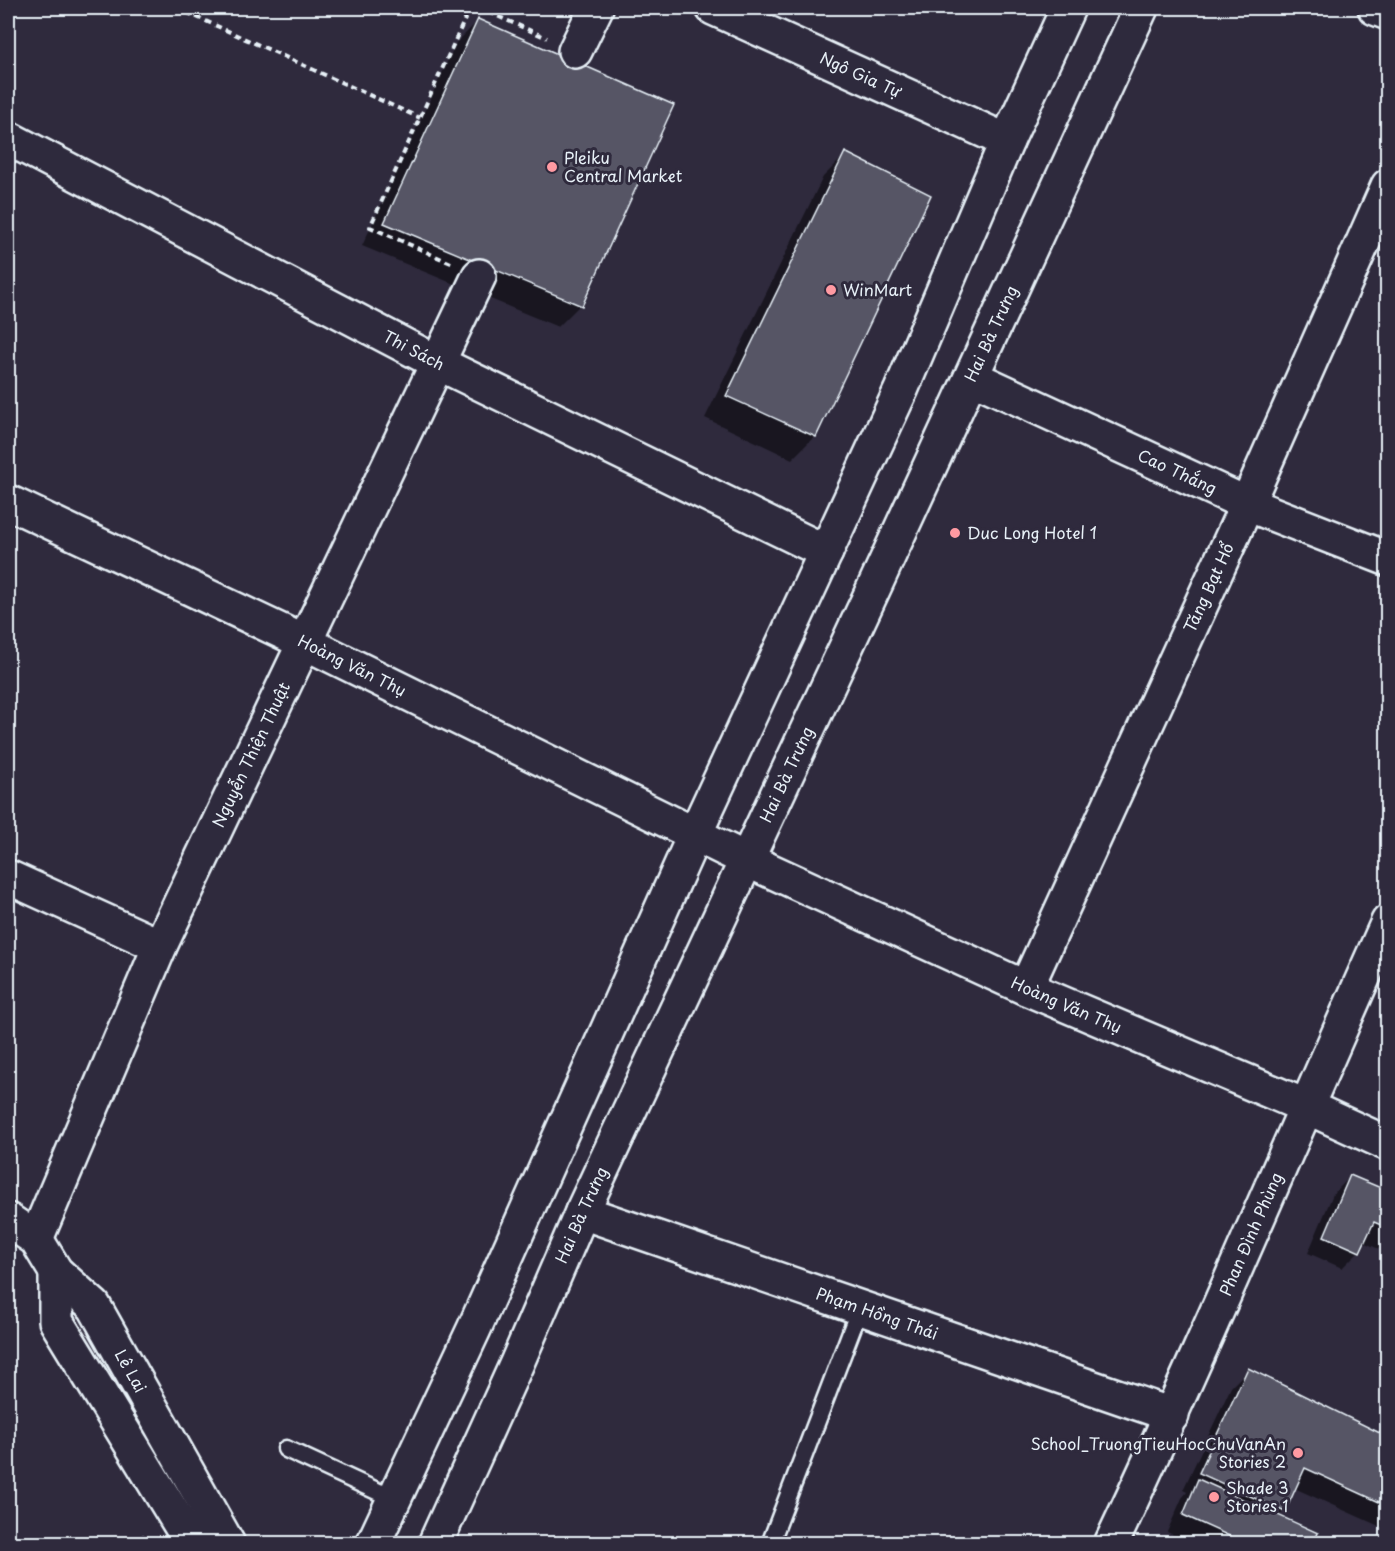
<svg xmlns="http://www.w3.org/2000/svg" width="1395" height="1551" font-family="'Playpen Sans',sans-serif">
<rect width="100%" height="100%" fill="#2f2a3d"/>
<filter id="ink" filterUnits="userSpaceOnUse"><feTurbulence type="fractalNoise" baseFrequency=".0167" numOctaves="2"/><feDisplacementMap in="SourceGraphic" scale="12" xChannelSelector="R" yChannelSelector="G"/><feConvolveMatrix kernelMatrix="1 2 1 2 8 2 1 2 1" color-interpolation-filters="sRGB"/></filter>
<g filter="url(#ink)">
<!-- shadow -->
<g fill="#0007">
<polygon points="479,20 580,305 558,327 362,246 456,43"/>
<polygon points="846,154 815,436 792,459 705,418 823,177"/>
<polygon points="1350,1177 1388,1193 1388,1253 1363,1242 1359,1251 1342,1268 1308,1253 1333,1194"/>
<polygon points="1248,1370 1388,1439 1388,1530 1294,1488 1284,1511 1278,1517 1311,1544 1192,1544 1167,1532 1182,1498 1187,1492 1183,1490 1231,1387"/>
</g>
<!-- building -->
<g fill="#575565" stroke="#e8f1f8" stroke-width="1.5">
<polygon points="478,19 674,105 582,306 384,223"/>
<polygon points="845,152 931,195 816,437 726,396"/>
<polygon points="1350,1175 1388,1191 1388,1228 1374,1222 1360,1252 1324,1236"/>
<polygon points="1248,1368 1388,1437 1388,1506 1305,1468 1285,1512 1199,1473"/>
<polygon points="1198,1479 1318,1533 1313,1544 1247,1544 1183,1515"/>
<polygon points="143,1535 149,1544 132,1544"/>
</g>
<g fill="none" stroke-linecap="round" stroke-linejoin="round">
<!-- lane casing -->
<g stroke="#e8f1f8" stroke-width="21">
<g id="lane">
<polyline points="286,1449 394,1499"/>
<polyline points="770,1544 860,1308"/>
</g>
</g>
<!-- street casing -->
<g stroke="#e8f1f8" stroke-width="38">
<g id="street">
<path id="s1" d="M713,8L1007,141"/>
<polyline points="1375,8 1388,13"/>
<path id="s2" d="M8,138L438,363L826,552"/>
<path id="s3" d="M972,377L1247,504L1388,559"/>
<polyline points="8,877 160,946"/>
<path id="s4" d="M582,1212L1172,1415"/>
</g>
</g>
<!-- secondary casing -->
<g stroke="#e8f1f8" stroke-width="38">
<g id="secondary">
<polyline points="575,51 596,8"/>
<path id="s5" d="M8,502L304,642L747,860L1026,988L1305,1106L1388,1144"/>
<path id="s6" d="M1026,988L1247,504L1388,186"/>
<path id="s7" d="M8,1220L36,1239L56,1272L94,1306L228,1544"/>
<path id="s8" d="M36,1239L160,946L479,276"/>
<polyline points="56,1272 56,1321 192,1544"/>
<polyline points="373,1544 474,1329 695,834 901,390 1007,141 1068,8"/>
<path id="s9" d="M435,1544L517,1363L582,1212L877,581L1141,8"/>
<path id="s10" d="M1111,1544C1208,1339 1295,1129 1388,922"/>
</g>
</g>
<!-- path -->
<g stroke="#e8f1f8" stroke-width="4" stroke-dasharray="6 4.5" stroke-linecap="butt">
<polyline points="177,8 420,118"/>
<polyline points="479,8 547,38"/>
<polyline points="451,263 370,227 470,8"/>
</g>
<!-- lane -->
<use href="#lane" stroke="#2f2a3d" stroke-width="16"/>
<!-- street -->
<use href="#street" stroke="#2f2a3d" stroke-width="33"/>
<!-- secondary -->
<use href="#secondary" stroke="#2f2a3d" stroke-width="33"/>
</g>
</g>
<!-- markers -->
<g fill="#ff9aa2" stroke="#2f2a3d" stroke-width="2">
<circle cx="552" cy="167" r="6"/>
<circle cx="831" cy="290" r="6"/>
<circle cx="955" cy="533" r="6"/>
<circle cx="1298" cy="1453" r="6"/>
<circle cx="1214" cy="1497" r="6"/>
</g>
<g text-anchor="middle" stroke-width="6" stroke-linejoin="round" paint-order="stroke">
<!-- street labels -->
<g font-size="16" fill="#e8f1f8" stroke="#2f2a3d">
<text dy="6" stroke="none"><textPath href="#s1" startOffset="162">Ngô Gia Tự</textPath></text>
<text dy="6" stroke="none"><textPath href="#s9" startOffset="1332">Hai Bà Trưng</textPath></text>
<text dy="6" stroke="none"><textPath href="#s2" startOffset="458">Thi Sách</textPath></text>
<text dy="6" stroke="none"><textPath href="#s3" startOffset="226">Cao Thắng</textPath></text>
<text dy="6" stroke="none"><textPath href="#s6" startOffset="440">Tăng Bạt Hổ</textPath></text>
<text dy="6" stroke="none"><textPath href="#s5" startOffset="381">Hoàng Văn Thụ</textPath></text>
<text dy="6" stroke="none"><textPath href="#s8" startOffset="530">Nguyễn Thiện Thuật</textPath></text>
<text dy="6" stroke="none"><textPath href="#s9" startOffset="846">Hai Bà Trưng</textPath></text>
<text dy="6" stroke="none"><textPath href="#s5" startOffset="1172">Hoàng Văn Thụ</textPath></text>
<text dy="6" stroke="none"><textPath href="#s9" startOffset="360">Hai Bà Trưng</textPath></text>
<text dy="6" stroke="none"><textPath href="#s10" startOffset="340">Phan Đình Phùng</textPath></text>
<text dy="6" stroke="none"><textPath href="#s4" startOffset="312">Phạm Hồng Thái</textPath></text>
<text dy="6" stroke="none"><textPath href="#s7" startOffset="198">Lê Lai</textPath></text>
</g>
<!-- poi labels -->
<g font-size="16" fill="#e8f1f8" stroke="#2f2a3d" text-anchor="start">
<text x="564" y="164">Pleiku<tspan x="564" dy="18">Central Market</tspan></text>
<text x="843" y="296">WinMart</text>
<text x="967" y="539">Duc Long Hotel 1</text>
<text x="1286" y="1450" text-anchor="end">School_TruongTieuHocChuVanAn<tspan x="1286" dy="18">Stories 2</tspan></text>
<text x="1226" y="1494">Shade 3<tspan x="1226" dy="18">Stories 1</tspan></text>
</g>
</g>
<!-- margin -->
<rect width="1395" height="1551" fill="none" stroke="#2f2a3d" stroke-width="30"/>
<rect x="15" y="15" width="1365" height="1521" fill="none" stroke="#e8f1f8" stroke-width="2" filter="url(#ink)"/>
</svg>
